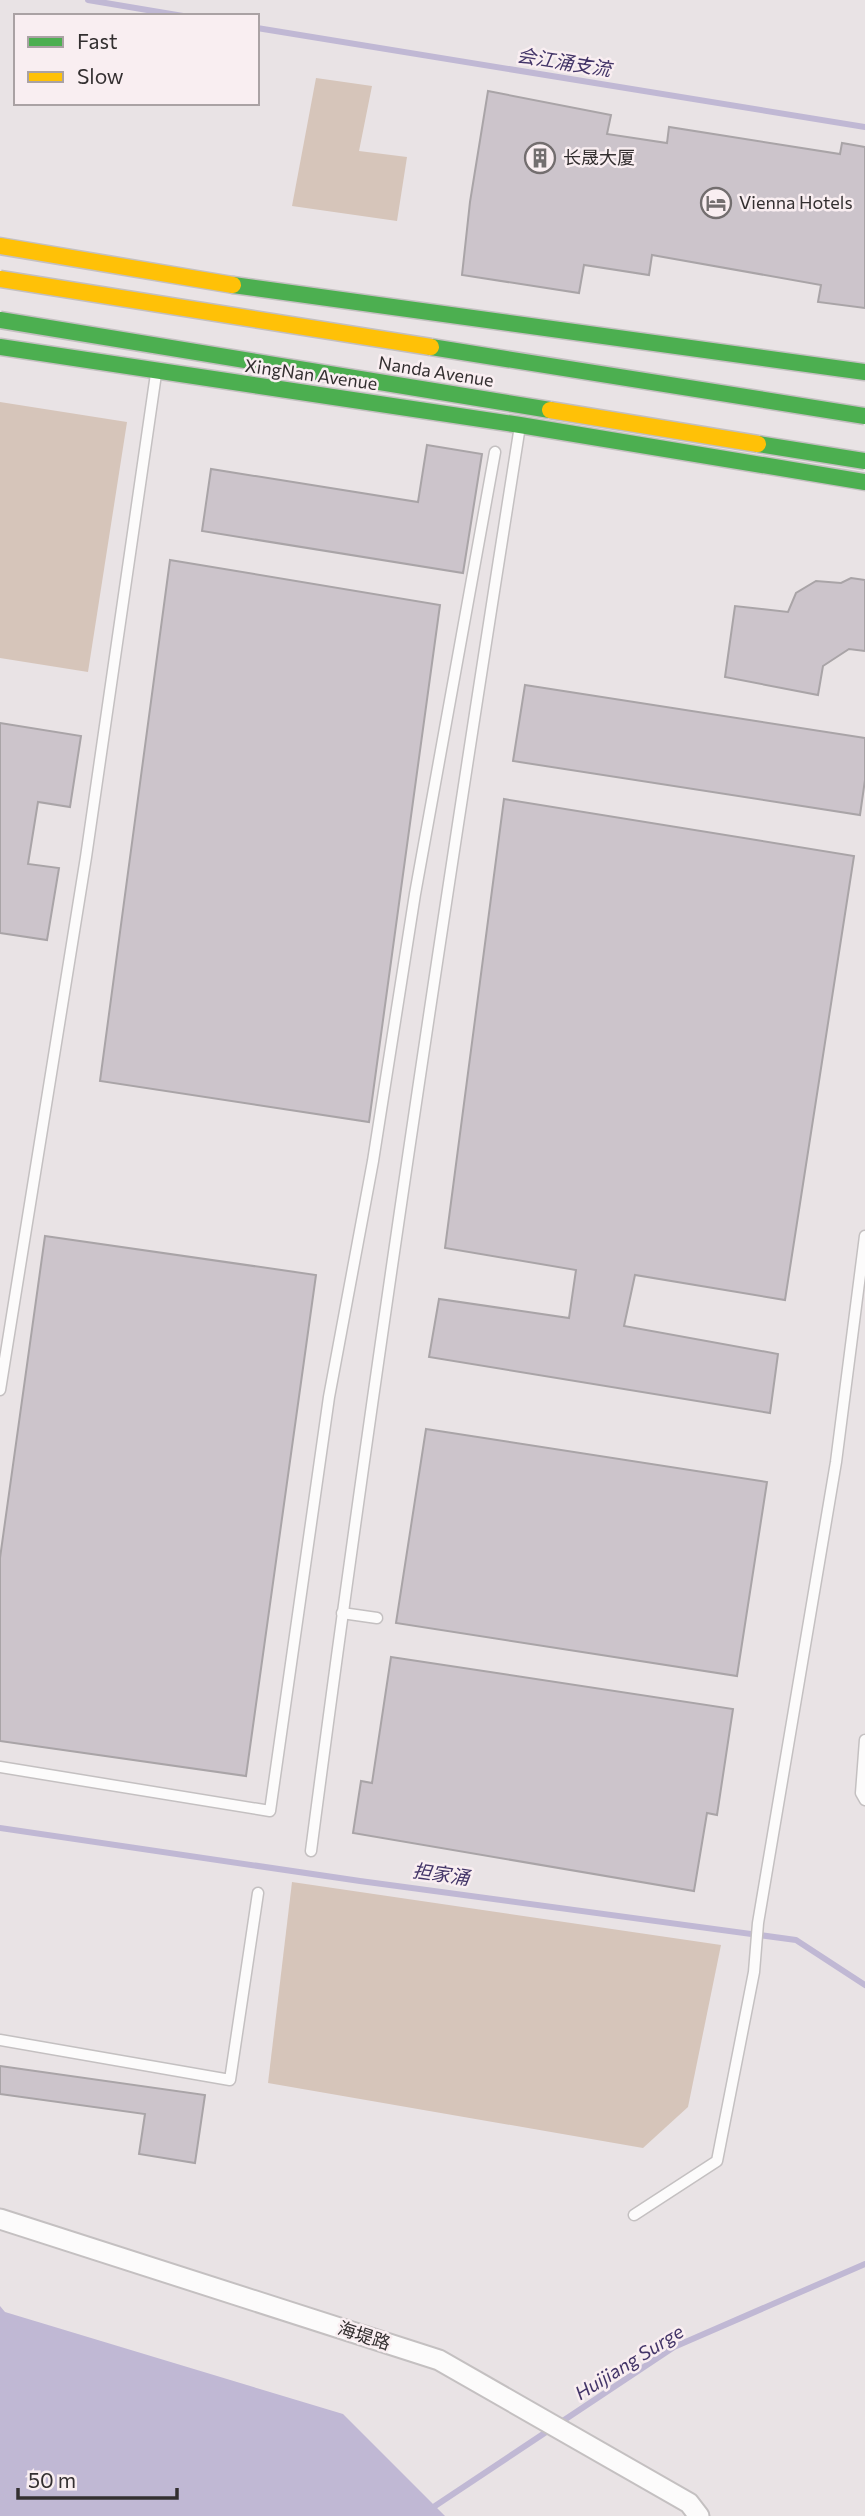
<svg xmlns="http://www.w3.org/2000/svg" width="865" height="2516" font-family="Commissioner,'Noto Sans SC',sans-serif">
<rect width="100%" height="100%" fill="#e9e3e5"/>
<!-- green -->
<g fill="#d6c5ba">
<polygon points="316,78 372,86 359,151 407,157 397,221 292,206"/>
<polygon points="0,402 127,422 88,672 0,658"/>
<polygon points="292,1882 721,1945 688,2107 643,2148 268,2083"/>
</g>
<!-- water -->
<polygon fill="#c0b8d4" points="0,2306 5,2312 343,2414 445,2516 0,2516"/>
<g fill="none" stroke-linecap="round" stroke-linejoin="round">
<!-- stream -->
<g stroke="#c0b8d4" stroke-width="6">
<polyline points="88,0 183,16"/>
<polyline points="257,28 865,127"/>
<polyline points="0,1828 360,1881 796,1940 865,1985"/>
<polyline points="425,2516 435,2506 674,2347 865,2264"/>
</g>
</g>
<!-- building -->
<g fill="#ccc4cb" stroke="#a9a4a7" stroke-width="2">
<polygon points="488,91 611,115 607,134 667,143 669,127 840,154 842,143 865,147 865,308 818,302 821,285 652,255 649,275 584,265 579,293 462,275 470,202"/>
<polygon points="427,445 482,454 463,573 202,531 211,469 418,502"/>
<polygon points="170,560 440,605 369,1122 100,1081"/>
<polygon points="851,578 865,580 865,651 849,649 823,666 818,695 725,677 735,606 788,612 796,593 816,581 841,583"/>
<polygon points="525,685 865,738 865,780 860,815 513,761"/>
<polygon points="0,723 81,736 70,807 38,802 28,864 59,868 47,940 0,933"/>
<polygon points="504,799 854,856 785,1300 635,1275 624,1326 778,1354 770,1413 429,1357 439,1299 569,1318 576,1270 445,1248"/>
<polygon points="45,1236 316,1275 246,1776 0,1741 0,1558"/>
<polygon points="426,1429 767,1482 737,1676 396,1623"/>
<polygon points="391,1657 733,1709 717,1815 707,1813 694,1891 353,1833 361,1781 372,1783"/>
<polygon points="0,2066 205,2095 195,2163 139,2154 145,2114 0,2094"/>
</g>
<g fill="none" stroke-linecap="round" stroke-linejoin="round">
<!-- lane casing -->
<g stroke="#c4c0c1" stroke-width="13">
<g id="lane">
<polyline points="0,1390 86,857 156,374"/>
<polyline points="342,1613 377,1618"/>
<polyline points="865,1740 861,1793 865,1800"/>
<polyline points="0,1767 270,1811 329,1397 373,1161 415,894 495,452"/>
<path d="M311,1851C373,1375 445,900 520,426"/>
<polyline points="0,2040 230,2080 258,1893"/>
<polyline points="634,2215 717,2161 754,1972 758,1923 836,1462 865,1236"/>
</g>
</g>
<!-- street casing -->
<g stroke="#c4c0c1" stroke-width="23">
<polyline id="street" points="0,2219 439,2360 689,2503 699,2516"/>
</g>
<!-- fast casing -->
<g stroke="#c4c0c1" stroke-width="19">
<g id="fast">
<polyline points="233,285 865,372"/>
<polyline points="0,347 520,425 865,482"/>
</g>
</g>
<!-- slow casing -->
<g stroke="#c4c0c1" stroke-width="19">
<polyline id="slow" points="0,246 233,285"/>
</g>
<!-- lane -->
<use href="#lane" stroke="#fcfbfb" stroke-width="10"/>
<!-- street -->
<use href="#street" stroke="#fcfbfb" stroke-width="19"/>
<!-- fast -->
<use href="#fast" stroke="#4caf50" stroke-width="16"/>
<!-- slow -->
<use href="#slow" stroke="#ffc107" stroke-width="16"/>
<!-- fast-bridge casing -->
<g stroke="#c3bfc0" stroke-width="19" stroke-linecap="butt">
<g id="fast-bridge">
<polyline points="0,320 550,410"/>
<polyline points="431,347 865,416"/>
<polyline points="758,444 865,461"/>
</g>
</g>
<!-- slow-bridge casing -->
<g stroke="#c3bfc0" stroke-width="19" stroke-linecap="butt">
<g id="slow-bridge">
<polyline points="0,279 431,347"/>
<polyline points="550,410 758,444"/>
</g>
</g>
<!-- fast-bridge -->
<use href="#fast-bridge" stroke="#4caf50" stroke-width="16"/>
<!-- slow-bridge -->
<use href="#slow-bridge" stroke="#ffc107" stroke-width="16"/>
</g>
<!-- icons -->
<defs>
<g id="building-ring" transform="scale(1.575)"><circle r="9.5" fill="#f9eef1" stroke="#736e6f" stroke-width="1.5"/><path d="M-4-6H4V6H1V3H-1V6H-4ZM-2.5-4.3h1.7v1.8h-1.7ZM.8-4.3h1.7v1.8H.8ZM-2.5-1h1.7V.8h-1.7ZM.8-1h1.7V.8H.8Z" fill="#736e6f"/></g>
<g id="hotel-ring" transform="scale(1.575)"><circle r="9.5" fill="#f9eef1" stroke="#736e6f" stroke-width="1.5"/><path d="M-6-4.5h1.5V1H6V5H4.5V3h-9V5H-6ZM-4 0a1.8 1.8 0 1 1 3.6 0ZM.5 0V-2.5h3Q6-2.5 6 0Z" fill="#736e6f"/></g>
</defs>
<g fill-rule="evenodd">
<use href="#building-ring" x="540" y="158"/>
<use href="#hotel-ring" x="716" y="203"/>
</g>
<g text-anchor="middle" stroke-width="5" stroke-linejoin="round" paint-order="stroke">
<!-- poi labels -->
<g font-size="18" fill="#332f30" stroke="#f9eef1" text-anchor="start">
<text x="563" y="164">长晟大厦</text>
<text x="739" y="209">Vienna Hotels</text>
</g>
<!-- street labels -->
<g font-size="18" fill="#332f30" stroke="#f9eef1">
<text transform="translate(436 372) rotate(9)" y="6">Nanda Avenue</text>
<text transform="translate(311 375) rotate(8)" y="6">XingNan Avenue</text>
<text transform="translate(364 2336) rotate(18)" y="6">海堤路</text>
</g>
<!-- water labels -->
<g font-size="19" font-style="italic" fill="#433568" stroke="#f9eef1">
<text transform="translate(564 62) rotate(9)" y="7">会江涌支流</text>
<text transform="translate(441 1874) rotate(8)" y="7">担家涌</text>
<text transform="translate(629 2362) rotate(-32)" y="7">Huijiang Surge</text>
</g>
</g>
<!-- legend -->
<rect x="14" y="14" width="245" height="91" fill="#f9eef1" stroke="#aaa2a4" stroke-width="2"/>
<rect x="28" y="37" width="35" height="10" fill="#4caf50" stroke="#aaa2a4" stroke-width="2"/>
<text x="77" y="49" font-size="21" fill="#332f30">Fast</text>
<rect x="28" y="72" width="35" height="10" fill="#ffc107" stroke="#aaa2a4" stroke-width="2"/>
<text x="77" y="84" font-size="21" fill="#332f30">Slow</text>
<!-- scale -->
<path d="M18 2488v10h159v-10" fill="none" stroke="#332f30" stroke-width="3.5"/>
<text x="28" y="2488" font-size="21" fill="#332f30" stroke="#f9eef1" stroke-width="5" paint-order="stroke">50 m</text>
</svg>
